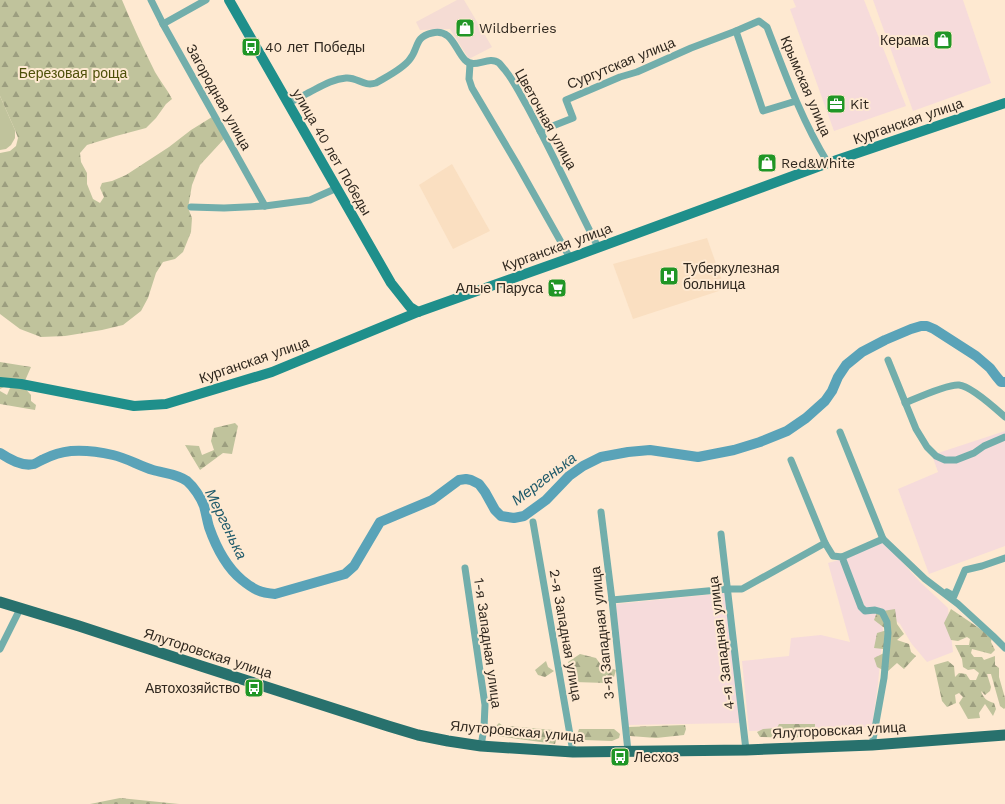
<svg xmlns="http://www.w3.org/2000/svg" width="1005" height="804" font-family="'Work Sans',sans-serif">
<defs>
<pattern id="forest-firs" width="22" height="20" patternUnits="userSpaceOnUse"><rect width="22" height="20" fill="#c0c39c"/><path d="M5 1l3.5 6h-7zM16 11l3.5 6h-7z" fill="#9c9e7f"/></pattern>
<pattern id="cemetery-stones" width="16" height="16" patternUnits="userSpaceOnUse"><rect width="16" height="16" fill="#c0c39c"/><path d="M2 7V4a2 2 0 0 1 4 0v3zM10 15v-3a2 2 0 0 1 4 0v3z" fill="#9c9e7f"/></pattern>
</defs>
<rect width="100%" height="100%" fill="#fee9d1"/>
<!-- commercial -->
<polygon fill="#f5dcd4" points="457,0 464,0 492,47 469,59 450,29 420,30 416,22"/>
<!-- industrial -->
<g fill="#f6dbdb">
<polygon points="793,0 864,0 906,106 834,131 790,9 796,7"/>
<polygon points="873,0 963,0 991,83 913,111"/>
<polygon points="1005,431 1005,546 929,574 898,489 938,472 932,455"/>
<polygon points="883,541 920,582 948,608 953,652 927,662 911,643 900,624 881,608 866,610 845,559"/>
<polygon points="842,559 859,608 880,613 883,630 878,684 872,727 749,731 742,661 789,656 791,638 821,635 850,642 828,563"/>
<polygon points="725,593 740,723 628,725 616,604"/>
</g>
<!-- built -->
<g fill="#fadfc1">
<polygon points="452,164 490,231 453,249 419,185"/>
<polygon points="707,238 725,289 633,319 613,264"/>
</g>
<!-- green -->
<polygon fill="#c0c39c" points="0,96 15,130 15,138 11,145 6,149 0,150"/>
<!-- forest -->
<g fill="url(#forest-firs)">
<path d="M0,0H122C132,24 143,48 155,72C160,81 167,89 172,99L166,104L156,118L146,128L116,136L87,145L80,153L81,162L87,173V184L93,199L100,203L104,197L100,188L102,183L112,181L126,175L169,147L191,130L212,117L224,139L200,165L192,185L188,208L192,218L191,232L183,252L175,259L163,262L156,273L148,298L141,311L123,325L102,330L65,336L41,337L20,329L0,314V153L10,151L16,146L18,138L15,130L0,96Z"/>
<polygon points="0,362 31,367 24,383 16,381 0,389"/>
<polygon points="21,384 31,395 31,401 36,405 35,410 0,404 0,391 7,395 10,388"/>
<polygon points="235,423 238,426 232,454 223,453 200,470 185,445 199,446 202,455 214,450 211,441 214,428"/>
<polygon points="895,609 897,624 904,634 897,640 909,644 911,652 916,656 904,669 897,663 887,672 877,667 874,658 884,653 883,649 874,648 877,633 887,630 874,620 877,612"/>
<path d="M951,609L992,637L991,642L995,650L991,654L972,649L971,653L974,657H982L984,660L995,656V665L999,668V677L1005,698V708L1004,709L1000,706L991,674H987L991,687L990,691L985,695L981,691C983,698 987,701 994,703L996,709L993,716L985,704L979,713L980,718L968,719L959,703L963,697L959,693L955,695L956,703L947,707L942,701L934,665L948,661L954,666L955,677L959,673L966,674L970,680H976L979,673L974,669L968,670L963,667L962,659L955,645H969L970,639L967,637L958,641L951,640L944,623Z"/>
<polygon points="580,654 596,658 601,665 616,670 614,677 606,675 606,683 574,682 568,662"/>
<polygon points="546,661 548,667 554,671 545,677 538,675 535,670"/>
<polygon points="499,723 506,728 509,726 553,730 557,737 555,744 498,736 492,730"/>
<polygon points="779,724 815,724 815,732 795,738 760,737 757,732 763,729 777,728"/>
<polygon points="685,725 686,729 684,735 656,738 630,736 628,727"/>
<polygon points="579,729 614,729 620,734 619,738 612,741 583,740 577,735"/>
</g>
<!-- cemetery -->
<polygon fill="url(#cemetery-stones)" points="120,798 179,804 90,804"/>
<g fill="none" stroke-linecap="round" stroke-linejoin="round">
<!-- river -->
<path stroke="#5aa3b8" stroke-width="10" d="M0,453C9,459 22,467 34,464C37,463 41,460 44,459C52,455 62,452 71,451C84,450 100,452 113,455C127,458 139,466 153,470C163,473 178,474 187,481C194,487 201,498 204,506C206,513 207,520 209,527C216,547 225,566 242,580C253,589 260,593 275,594L345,574L354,566L380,522L432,500L459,480L466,479L471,480L479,484L485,492L495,510L501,516L514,518L524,516L546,500L569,476L583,466L601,457L628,452L650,450L698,457L734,450L760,442L787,431L806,418L825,401L832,391L838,377L846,365L862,352L885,340L911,329L921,326H927L934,329L976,356L990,368L996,376L1001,382H1005"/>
<!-- street -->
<g stroke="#72aeab" stroke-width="7">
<polyline points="151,0 163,24 265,206"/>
<polyline points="163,24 206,0"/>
<polyline points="470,64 469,79 472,88 517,164 570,258"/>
<path d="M796,101L763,111L736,31L759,21L767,27C785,74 802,121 828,163"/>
<path d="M288,103C295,100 301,97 308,93C320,87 332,79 346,78C358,77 363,87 376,83C386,77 403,69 410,59C419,48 414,37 432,33C452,28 455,50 465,60C475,70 488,55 499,63C501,65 503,68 505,70C514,81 520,94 527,106C552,152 574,200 598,247"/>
<polyline points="540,131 573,118 566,100 620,77 637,72 691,48 736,31"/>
<polyline points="191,207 224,208 265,206 310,200 337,188"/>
<polyline points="888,360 916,429 927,447 936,456 945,460 956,460 974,453 984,446 1005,437"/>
<path d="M905,403C917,398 947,384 959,385C971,386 995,408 1005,417"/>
<polyline points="840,432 883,539 925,579 958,604 993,636 1005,648"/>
<polyline points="791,460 825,543 833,556 842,557 861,607 865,611 875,610 882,612 887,622 888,633 884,678 872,745"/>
<polyline points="601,512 612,600 628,751"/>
<polyline points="533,522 573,752"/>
<polyline points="721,534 746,750"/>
<polyline points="842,557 883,539"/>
<polyline points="465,568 485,705 484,728 481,746"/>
<polyline points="947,592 954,596 965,570 982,566 1005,558"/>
<polyline points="612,600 728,589 742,589 825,543"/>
<polyline points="0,649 20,609"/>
</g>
<!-- secondary -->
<g stroke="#1f8f8b" stroke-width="10">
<polyline points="229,0 391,283 410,307 418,312"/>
<polyline points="0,382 21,384 134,406 166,404 272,372 418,312 570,258 828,163 1005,103"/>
</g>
<!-- primary -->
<polyline stroke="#28716d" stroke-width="11" points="0,602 79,626 201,666 388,726 418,735 448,741 481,746 573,752 746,750 872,745 1005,735"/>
</g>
<!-- icons -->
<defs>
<g id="shop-square" transform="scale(1)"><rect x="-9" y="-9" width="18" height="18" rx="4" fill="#209626" stroke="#fee9d1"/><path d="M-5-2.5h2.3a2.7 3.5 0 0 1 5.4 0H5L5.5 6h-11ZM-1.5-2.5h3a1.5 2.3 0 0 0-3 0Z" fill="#fff"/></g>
<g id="bus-square" transform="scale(1)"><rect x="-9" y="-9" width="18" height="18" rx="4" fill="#209626" stroke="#fee9d1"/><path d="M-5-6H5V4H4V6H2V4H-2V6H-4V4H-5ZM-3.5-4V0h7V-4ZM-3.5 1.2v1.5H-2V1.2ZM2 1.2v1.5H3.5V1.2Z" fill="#fff"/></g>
<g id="office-square" transform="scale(1)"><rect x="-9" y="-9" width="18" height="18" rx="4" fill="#209626" stroke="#fee9d1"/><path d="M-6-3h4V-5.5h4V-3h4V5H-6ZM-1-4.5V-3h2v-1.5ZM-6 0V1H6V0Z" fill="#fff"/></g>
<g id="hospital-square" transform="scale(1)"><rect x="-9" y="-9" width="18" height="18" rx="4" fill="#209626" stroke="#fee9d1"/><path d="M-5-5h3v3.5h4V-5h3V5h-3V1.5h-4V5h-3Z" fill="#fff"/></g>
<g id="supermarket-square" transform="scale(1)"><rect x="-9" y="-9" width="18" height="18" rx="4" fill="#209626" stroke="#fee9d1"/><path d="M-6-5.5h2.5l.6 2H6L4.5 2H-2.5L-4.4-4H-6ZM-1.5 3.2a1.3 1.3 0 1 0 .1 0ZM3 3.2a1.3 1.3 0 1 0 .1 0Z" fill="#fff"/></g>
</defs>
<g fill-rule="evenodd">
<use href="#shop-square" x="465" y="28"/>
<use href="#shop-square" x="943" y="40"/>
<use href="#bus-square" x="251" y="47"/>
<use href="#office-square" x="836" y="104"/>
<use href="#shop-square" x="767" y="163"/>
<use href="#hospital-square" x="669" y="276"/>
<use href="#supermarket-square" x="557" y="288"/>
<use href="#bus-square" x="254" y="688"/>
<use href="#bus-square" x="620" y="757"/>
</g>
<g text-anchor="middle" stroke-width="4" stroke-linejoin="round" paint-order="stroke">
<!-- poi labels -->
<g font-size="14" fill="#30281f" stroke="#fee9d1" text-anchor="start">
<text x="479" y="33">Wildberries</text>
<text x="929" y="45" text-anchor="end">Керама</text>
<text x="265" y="52">40 лет Победы</text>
<text x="850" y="109">Kit</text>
<text x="781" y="168">Red&amp;White</text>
<text x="683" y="273">Туберкулезная<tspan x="683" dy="16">больница</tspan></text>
<text x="543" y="293" text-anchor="end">Алые Паруса</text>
<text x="240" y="693" text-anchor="end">Автохозяйство</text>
<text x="634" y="762">Лесхоз</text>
</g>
<!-- street labels -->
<g font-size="14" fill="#30281f" stroke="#fee9d1">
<text transform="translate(621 63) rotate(-22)" y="5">Сургутская улица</text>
<text transform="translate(806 86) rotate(67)" y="5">Крымская улица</text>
<text transform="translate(219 97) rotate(61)" y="5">Загородная улица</text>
<text transform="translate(546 119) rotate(61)" y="5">Цветочная улица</text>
<text transform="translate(908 121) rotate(-19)" y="5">Курганская улица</text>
<text transform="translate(332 152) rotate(60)" y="5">улица 40 лет Победы</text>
<text transform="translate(557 247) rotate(-20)" y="5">Курганская улица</text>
<text transform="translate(254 360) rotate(-19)" y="5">Курганская улица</text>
<text transform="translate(602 633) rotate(-96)" y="5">3-я Западная улица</text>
<text transform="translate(566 635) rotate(80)" y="5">2-я Западная улица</text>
<text transform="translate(488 643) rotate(82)" y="5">1-я Западная улица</text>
<text transform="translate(721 643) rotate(-97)" y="5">4-я Западная улица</text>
<text transform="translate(208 653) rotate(18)" y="5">Ялуторовская улица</text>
<text transform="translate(839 730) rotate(-3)" y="5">Ялуторовская улица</text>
<text transform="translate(517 731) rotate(5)" y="5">Ялуторовская улица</text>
</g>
<!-- park labels -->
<g font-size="14" fill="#4e5009" stroke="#fee9d1">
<text x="73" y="78">Березовая роща</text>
</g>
<!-- water labels -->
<g font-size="15" font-style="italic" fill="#205b6b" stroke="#fee9d1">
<text transform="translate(544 479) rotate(-37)" y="5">Мергенька</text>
<text transform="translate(226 524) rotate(64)" y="5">Мергенька</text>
</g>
</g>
</svg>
